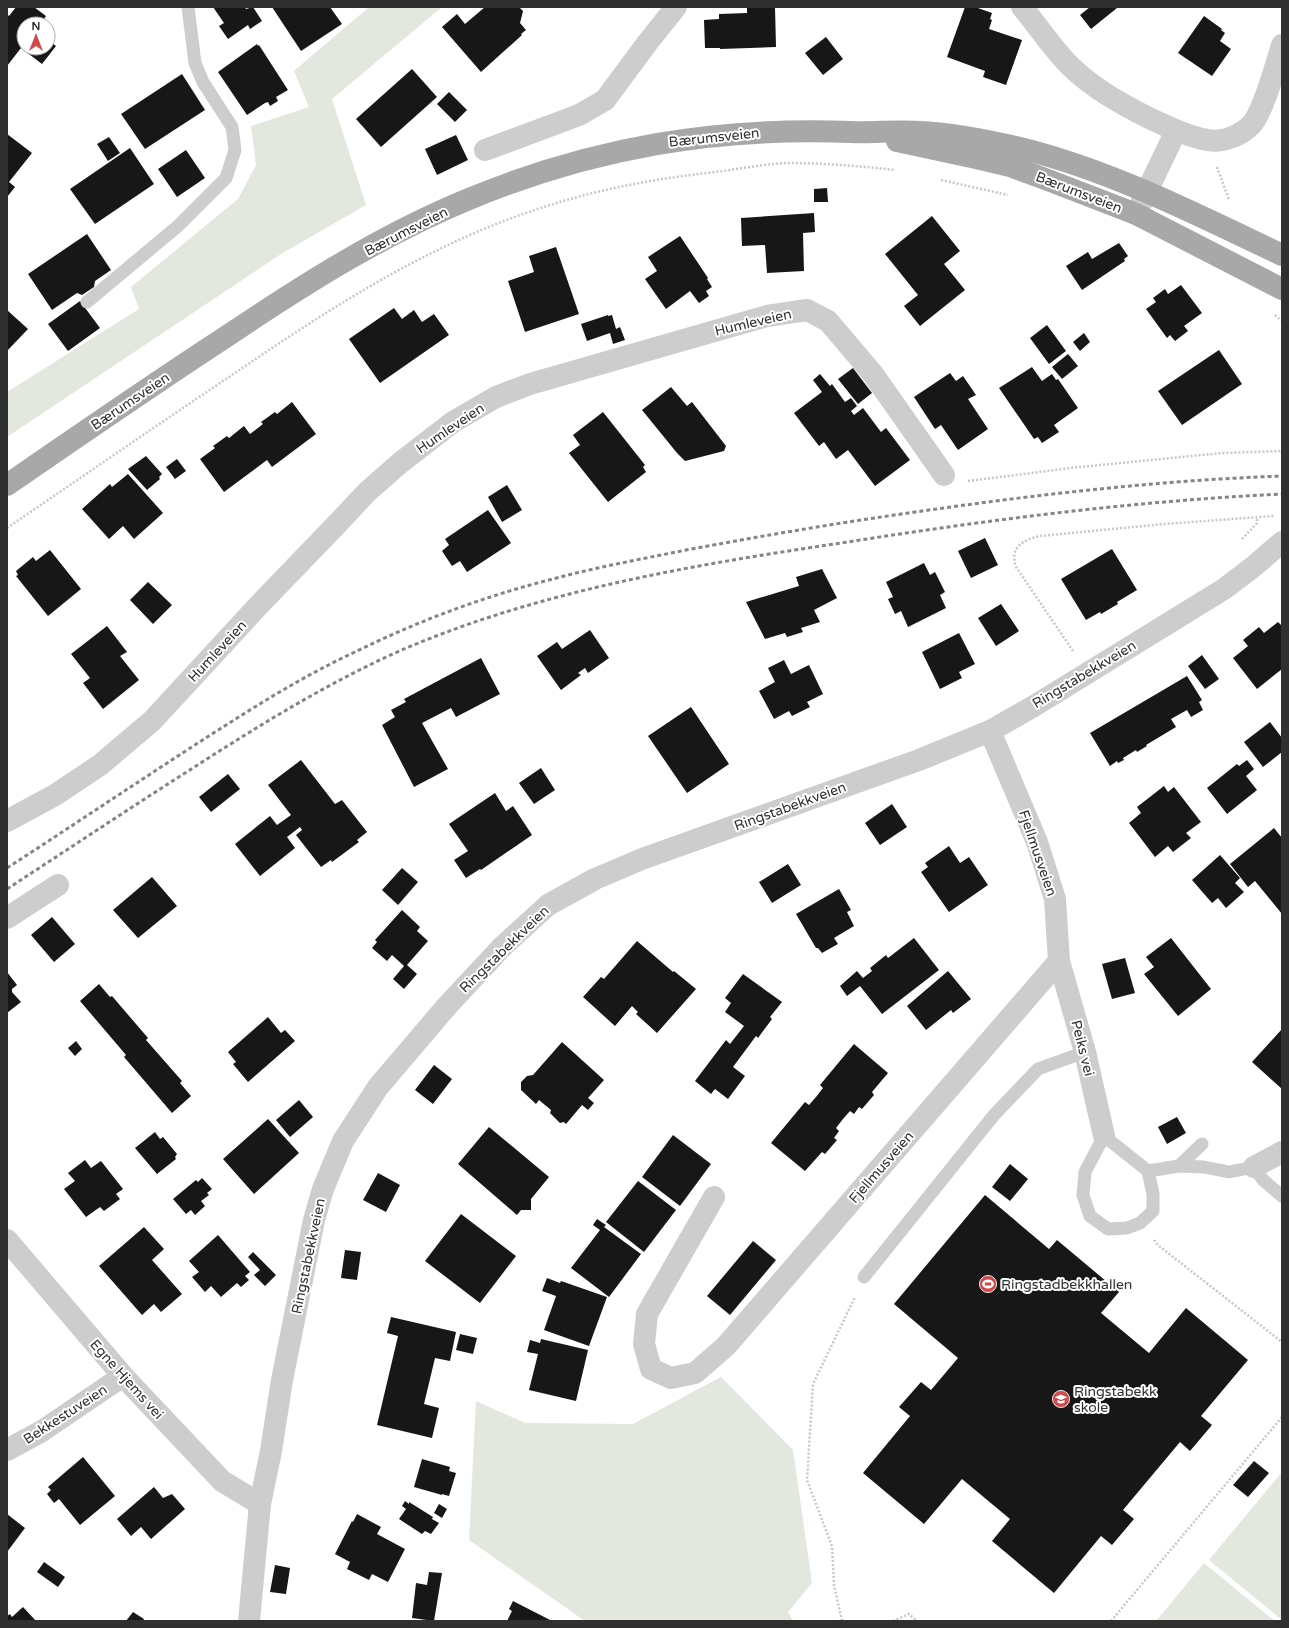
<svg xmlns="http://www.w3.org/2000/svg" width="1289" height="1628" font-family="'Varela Round',sans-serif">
<rect width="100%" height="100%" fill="#fff"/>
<!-- green -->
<g fill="#e2e8dd">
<polygon points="369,7 442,7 332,99 366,205 281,254 7,437 7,392 139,309 131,287 238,199 256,165 251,126 309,107 294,71"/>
<polygon points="721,1377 793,1450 812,1583 788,1612 793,1621 585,1621 469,1540 476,1401 525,1423 633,1424"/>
<polygon points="1282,1472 1282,1620 1209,1560"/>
<polygon points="1204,1563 1266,1614 1275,1621 1156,1621"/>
</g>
<!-- building -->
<g fill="#171717">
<polygon points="16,7 34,7 46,16 42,22 45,24 24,24 24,48 48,48 48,40 56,46 42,64 21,48 7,66 7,14 9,16"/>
<polygon points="213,7 245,7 246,9 253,7 262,21 250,29 248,25 228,39 219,26 224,23"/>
<polygon points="272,7 330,7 342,24 301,51"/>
<polygon points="485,7 519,7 523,11 520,23 526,30 521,34 522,35 481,72 442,27 457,14 465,24"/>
<polygon points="747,7 775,7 776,47 720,49 720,48 705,48 704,20 719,19 719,14 747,13"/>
<polygon points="965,7 975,7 992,13 990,19 992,20 989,29 1022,40 1006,85 983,77 985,71 947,57"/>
<polygon points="1090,7 1116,7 1117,8 1091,29 1080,15"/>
<polygon points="1204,16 1222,29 1221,30 1225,33 1220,41 1231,49 1212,76 1178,53"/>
<polygon points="48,27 53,30 48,36"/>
<polygon points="826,37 843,59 823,75 805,53"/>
<polygon points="257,44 258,46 259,45 288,90 276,97 278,101 270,106 268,102 265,103 247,115 218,72"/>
<polygon points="412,69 437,97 381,147 356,119"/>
<polygon points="182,74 205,110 145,149 121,114"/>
<polygon points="449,92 467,110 455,122 437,104"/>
<polygon points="7,134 32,153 9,182 15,187 7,197"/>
<polygon points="456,135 468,160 437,175 425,149"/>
<polygon points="109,137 120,153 108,161 97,144"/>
<polygon points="130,148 154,184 95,224 70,189"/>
<polygon points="186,150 205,178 177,197 158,169"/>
<polygon points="827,188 828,202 814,202 814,189"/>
<polygon points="814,213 815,232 803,233 804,271 767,273 765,245 742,246 741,218"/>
<polygon points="932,216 960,251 944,264 965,290 920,326 904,306 918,295 885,254"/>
<polygon points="87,234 111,270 95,281 94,287 82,295 77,293 52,310 28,274"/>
<polygon points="680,236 708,278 707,279 712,287 706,291 709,296 699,303 690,291 666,309 645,279 657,271 648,257"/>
<polygon points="1119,243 1128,256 1124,259 1125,261 1082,290 1066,266 1088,252 1092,259"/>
<polygon points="556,247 579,314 525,332 508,281 534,272 529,256"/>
<polygon points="1181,285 1202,313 1184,326 1188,331 1175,341 1170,335 1167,338 1146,309 1156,302 1153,298 1165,289 1168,294"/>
<polygon points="80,301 100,328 68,351 48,324"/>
<polygon points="394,308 402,319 414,310 422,322 434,314 449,335 380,383 349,339"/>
<polygon points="7,310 28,329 7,351"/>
<polygon points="608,315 608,316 612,315 616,329 620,327 625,340 613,344 610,333 587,341 581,324"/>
<polygon points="1047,325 1066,351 1049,364 1030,338"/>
<polygon points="1084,333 1090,342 1080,351 1073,342"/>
<polygon points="1219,350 1242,384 1182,425 1158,391"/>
<polygon points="1068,354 1078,366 1062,379 1052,367"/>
<polygon points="1032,367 1042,381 1052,374 1056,380 1058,379 1078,408 1054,425 1059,432 1042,443 1038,437 1034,439 999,388"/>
<polygon points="853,368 872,393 858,404 838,379"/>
<polygon points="950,373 956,381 963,376 976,395 968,399 988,429 958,450 941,425 935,429 914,397"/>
<polygon points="820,374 830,386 832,384 845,402 851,398 857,406 851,411 854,415 863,408 881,432 886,428 910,460 875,486 848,450 836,459 824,442 819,446 794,413 822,392 813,380"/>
<polygon points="671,387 687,406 692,402 726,446 724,451 685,461 677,453 642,410"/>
<polygon points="292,402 316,434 272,467 267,460 224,492 200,459 215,448 213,446 227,436 229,438 244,426 250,434 263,424 261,422 275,412 277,414"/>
<polygon points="603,412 645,465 643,467 646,472 608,502 569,453 580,445 573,435"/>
<polygon points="146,456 162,474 159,477 160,479 147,490 128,469"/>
<polygon points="177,459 186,471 175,479 166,467"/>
<polygon points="128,474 163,513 134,539 123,526 109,539 82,509 110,484 112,487"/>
<polygon points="507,485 522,510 502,522 488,497"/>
<polygon points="488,510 511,543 467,572 460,561 452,566 442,551 449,545 445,539"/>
<polygon points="985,538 998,565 971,578 958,551"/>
<polygon points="1112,549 1137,590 1117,602 1118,604 1101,614 1100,612 1086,620 1061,579"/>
<polygon points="50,550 81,589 48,616 16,576 18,575 16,571 33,557 36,561"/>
<polygon points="924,563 930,575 935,572 945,592 940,595 946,608 908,627 901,611 895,614 888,599 893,597 886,582"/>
<polygon points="822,569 837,598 814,610 820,622 801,628 803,632 787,637 785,633 765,639 746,602 799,586 796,577"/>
<polygon points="148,582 172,605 153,624 130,600"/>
<polygon points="1001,604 1019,631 996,646 978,618"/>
<polygon points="1278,622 1282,626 1282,669 1257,689 1233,658 1248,646 1243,640 1259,627 1264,633"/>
<polygon points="107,626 127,652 120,656 139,680 103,709 83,683 90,678 71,654"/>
<polygon points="590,630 609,658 588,673 585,668 578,673 581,675 561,690 537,656 557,642 562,649"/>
<polygon points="959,633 975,664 959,672 962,678 940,689 922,652"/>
<polygon points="1202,655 1219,679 1205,689 1188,666"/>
<polygon points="481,658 500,694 456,717 451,708 422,723 448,769 414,787 382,725 395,717 391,710 406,702 404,699"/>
<polygon points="784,660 791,674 809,665 823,694 807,702 810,707 792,716 789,711 774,719 759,691 775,682 768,668"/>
<polygon points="1187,676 1202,700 1199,702 1203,710 1191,717 1187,710 1171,719 1176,727 1146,745 1147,746 1137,752 1136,750 1123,758 1124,760 1118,763 1117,761 1110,766 1090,733"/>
<polygon points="691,707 729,764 687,793 648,736"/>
<polygon points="1270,722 1282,738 1282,752 1263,767 1244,742"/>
<polygon points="301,760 335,804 342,800 367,832 357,840 359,842 332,862 331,860 321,867 296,835 302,830 300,827 287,837 295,848 260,876 235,844 270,816 277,825 291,815 268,785"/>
<polygon points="1247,760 1254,769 1246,776 1257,790 1227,814 1207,788 1237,764 1239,766"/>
<polygon points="541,768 555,790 534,804 519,783"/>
<polygon points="228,774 240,789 211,812 199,797"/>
<polygon points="1164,786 1168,792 1174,787 1201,822 1186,833 1191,838 1173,852 1168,846 1155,857 1129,823 1141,813 1137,807"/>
<polygon points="495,793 506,811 513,806 532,835 481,870 480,869 466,878 454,860 468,851 449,824"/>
<polygon points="892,804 907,827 880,845 865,823"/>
<polygon points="1274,828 1282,838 1282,914 1255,881 1248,887 1230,864"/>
<polygon points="949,846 960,863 969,857 988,885 949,912 921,872 928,867 925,863"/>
<polygon points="1220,855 1240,878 1235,883 1244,892 1226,908 1218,898 1212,903 1192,880"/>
<polygon points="788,864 801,885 772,903 759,882"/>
<polygon points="402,868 418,882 398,905 382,890"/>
<polygon points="152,877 177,906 138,938 113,910"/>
<polygon points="839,889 851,910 847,912 854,926 834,938 838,944 822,953 818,948 816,948 796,914"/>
<polygon points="402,910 420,927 417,931 428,941 407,965 417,974 404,989 393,979 404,966 392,955 387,961 372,948 377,942 375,940"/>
<polygon points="52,917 75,944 54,962 31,935"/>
<polygon points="914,938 939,970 882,1014 860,986 847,996 840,986 857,971 863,978 872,971 870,968 886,955 888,958"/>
<polygon points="1171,938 1211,989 1178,1016 1144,974 1154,967 1146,957"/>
<polygon points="637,941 673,972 674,971 696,989 657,1033 636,1014 638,1012 632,1006 615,1026 583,997 601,977 604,979"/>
<polygon points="1125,958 1135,993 1112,999 1102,964"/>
<polygon points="948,971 971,999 953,1013 951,1010 926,1030 907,1006"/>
<polygon points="7,972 17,985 12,989 12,992 21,1002 7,1013"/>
<polygon points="743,974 782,1002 770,1017 772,1019 758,1038 756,1036 733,1067 745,1076 728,1099 715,1089 711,1094 695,1081 726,1040 730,1044 744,1026 725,1012 731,1003 725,998"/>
<polygon points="99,984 110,997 112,996 148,1038 146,1040 182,1081 180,1083 191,1096 172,1113 124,1057 126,1055 80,1001"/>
<polygon points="268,1017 281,1033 285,1030 295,1041 248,1082 233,1064 236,1062 228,1052"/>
<polygon points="1282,1029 1282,1089 1252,1062"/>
<polygon points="76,1041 82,1049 75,1056 68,1048"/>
<polygon points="562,1042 604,1080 588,1098 594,1103 588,1110 582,1105 566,1124 564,1122 560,1123 550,1113 551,1110 539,1100 536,1104 521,1090 521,1082 527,1076 533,1075"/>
<polygon points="854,1044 888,1073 872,1092 874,1095 862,1109 859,1107 854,1114 850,1111 843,1119 836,1128 839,1131 834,1138 837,1140 825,1154 822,1152 805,1171 771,1143 805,1102 809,1105 816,1097 823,1088 820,1085"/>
<polygon points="434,1065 452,1079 433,1104 415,1090"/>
<polygon points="299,1100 313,1117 290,1137 276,1120"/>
<polygon points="1177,1117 1186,1133 1167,1144 1158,1127"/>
<polygon points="268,1119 299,1153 254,1194 223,1159"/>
<polygon points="489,1127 549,1177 531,1199 531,1210 521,1210 517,1215 458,1164"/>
<polygon points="155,1132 160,1139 163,1137 177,1154 175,1157 176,1159 157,1174 135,1148"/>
<polygon points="673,1135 711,1164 680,1206 642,1177"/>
<polygon points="85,1160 91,1168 101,1161 123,1189 116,1194 120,1199 104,1211 100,1207 86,1217 64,1189 75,1181 68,1173"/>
<polygon points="1010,1164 1028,1179 1010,1201 992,1187"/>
<polygon points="378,1173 400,1185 386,1212 363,1200"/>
<polygon points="202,1178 212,1189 207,1193 209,1195 201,1201 205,1206 195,1215 191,1210 186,1214 173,1199 196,1180 198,1182"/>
<polygon points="638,1181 676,1210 644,1252 606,1222"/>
<polygon points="985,1195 1049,1249 1057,1240 1119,1292 1101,1313 1149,1353 1186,1308 1248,1360 1201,1416 1212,1425 1190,1451 1180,1442 1123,1510 1134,1519 1112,1545 1101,1536 1054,1593 992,1541 1010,1519 962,1479 924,1524 863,1473 910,1416 899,1407 921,1382 931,1390 958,1358 894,1304"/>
<polygon points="461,1214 516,1256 480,1303 425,1261"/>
<polygon points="597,1219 606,1225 604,1227 641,1254 609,1297 571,1268 600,1230 593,1225"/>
<polygon points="144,1227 164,1249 152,1260 182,1294 161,1312 154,1304 142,1315 99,1266"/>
<polygon points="218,1235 250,1272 245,1276 249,1280 241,1287 237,1283 221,1297 211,1286 205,1292 192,1277 199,1272 189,1261"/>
<polygon points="753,1241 776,1260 730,1315 707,1296"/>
<polygon points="345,1250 361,1252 357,1280 341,1278"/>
<polygon points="253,1252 276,1275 265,1286 254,1275 260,1270 248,1257"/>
<polygon points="547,1278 560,1283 561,1281 607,1297 589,1346 544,1330 556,1296 542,1291"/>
<polygon points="391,1317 456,1332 450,1361 435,1358 424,1404 439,1408 432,1438 377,1425 398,1336 387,1333"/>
<polygon points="460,1334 477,1338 473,1354 456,1350"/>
<polygon points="541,1339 588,1350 576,1401 529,1390 538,1354 527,1352 530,1340 540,1343"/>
<polygon points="83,1457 115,1496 80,1525 59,1499 54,1503 47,1494 51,1490 48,1487"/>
<polygon points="422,1459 450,1467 449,1471 456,1473 449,1496 442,1494 442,1495 414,1487"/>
<polygon points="1254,1461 1269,1473 1248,1497 1233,1485"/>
<polygon points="154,1487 163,1498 172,1494 185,1509 151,1539 141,1527 131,1536 117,1519"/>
<polygon points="405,1501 409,1504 409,1502 433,1517 432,1519 439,1523 431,1534 425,1531 422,1534 399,1519 406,1509 402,1506"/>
<polygon points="439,1504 447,1509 442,1518 434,1513"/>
<polygon points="7,1514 25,1528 7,1552"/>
<polygon points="357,1514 381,1527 377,1534 405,1549 388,1582 372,1574 369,1580 347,1569 350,1562 335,1554 352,1521 353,1522"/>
<polygon points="44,1562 65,1577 58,1587 37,1572"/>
<polygon points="275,1565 290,1568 286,1594 270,1592"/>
<polygon points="429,1572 442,1573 434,1621 412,1618 416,1583 427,1585"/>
<polygon points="513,1601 552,1621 507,1621 512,1611 509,1609"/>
<polygon points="23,1607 36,1621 7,1621 7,1616 10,1614 12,1617"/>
<polygon points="133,1612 144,1619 143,1621 126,1621"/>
</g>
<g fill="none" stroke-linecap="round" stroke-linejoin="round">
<!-- path -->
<g stroke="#c7c7c7" stroke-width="2.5" stroke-dasharray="2 2" stroke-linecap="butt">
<polyline points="1217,167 1229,200"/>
<polyline points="941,180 1008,195"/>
<polyline points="1275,315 1282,321"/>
<polyline points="968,481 1080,467 1222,453 1282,451"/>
<path d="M7,528C82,477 157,425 232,375C326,311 425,246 535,210C596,189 659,178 723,171C744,168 766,164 787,163C823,163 859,166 895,170"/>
<polyline points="1242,539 1257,523 1257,517"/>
<path d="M1073,651L1016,567C1009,547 1023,540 1040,536L1164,524L1274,516"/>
<polyline points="1154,1240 1159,1246 1282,1342"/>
<polyline points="842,1621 834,1585 832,1546 807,1480 813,1384 855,1297"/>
<polyline points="893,1621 909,1614 917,1621"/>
<polyline points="1111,1621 1282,1417"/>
</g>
<!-- lane -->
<g stroke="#cdcdcd" stroke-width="13">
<polyline points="87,302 178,226 226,178 235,150 232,127 203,82 195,63 188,7"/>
<polygon points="1104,1136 1148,1171 1153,1194 1153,1211 1140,1223 1127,1228 1108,1229 1090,1216 1083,1195 1085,1172"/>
<polyline points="1179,1166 1202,1144"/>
<polyline points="1148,1171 1179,1166 1204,1167 1229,1172 1254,1167 1263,1180 1282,1196"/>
<polyline points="864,1277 994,1115 1038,1069 1085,1052"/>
</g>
<!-- street -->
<g stroke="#cdcdcd" stroke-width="22">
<path d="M1022,7C1038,26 1052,48 1070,66C1094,89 1121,104 1151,119C1169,127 1188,137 1208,140C1223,143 1242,135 1252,124C1264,110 1276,64 1282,45"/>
<polyline points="485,150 579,115 605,100 648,42 676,7"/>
<polyline points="1136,214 1176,131"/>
<polyline points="7,821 55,795 100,765 152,721 258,606 337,524 367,492 400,463 453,422 496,397 530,384 767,316 807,310 828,321 873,374 944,475"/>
<polyline points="7,918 58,885"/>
<polyline points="1059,961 1085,1052 1104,1136"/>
<polyline points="1254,1167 1282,1152"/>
<polyline points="714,1197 647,1314 644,1344 651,1369 671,1378 695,1373 726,1346 1059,961 1055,899 1037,842 990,731"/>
<polyline points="7,1240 123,1376 222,1481 260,1504"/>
<polyline points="7,1450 42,1431 123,1376"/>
<polyline points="249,1621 260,1504 271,1451 282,1380 314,1220 323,1189 343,1141 378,1087 447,1006 502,947 548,905 595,879 642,859 919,760 990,731 1034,706 1224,589 1253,567 1282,542"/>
</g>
<!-- primary -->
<g stroke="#a8a8a8" stroke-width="22">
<polyline points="897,141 976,158 1010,166 1048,180 1136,214 1282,289"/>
<path d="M7,485C78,436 149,387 221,340C300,287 381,235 469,199C594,147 717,127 851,132C874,133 898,130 921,132C955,134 991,141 1024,149C1114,172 1198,215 1282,255"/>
</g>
<!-- rail -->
<g stroke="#858585" stroke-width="3" stroke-dasharray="4 3" stroke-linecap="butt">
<path d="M7,868C72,826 136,783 201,741C251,709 301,677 355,652C418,621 485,596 553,579C597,567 642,559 686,550C745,539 803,529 861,520C1000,499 1141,481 1282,476"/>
<path d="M7,889C70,848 133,806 196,766C263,723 331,681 404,649C543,590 693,565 841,543C987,520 1134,501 1282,494"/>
</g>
</g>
<!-- icons -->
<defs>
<g id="stadium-disc" transform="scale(0.9)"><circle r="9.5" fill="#d1484b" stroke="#fff"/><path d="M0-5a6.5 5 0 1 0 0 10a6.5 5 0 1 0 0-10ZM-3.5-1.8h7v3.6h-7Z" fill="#fff"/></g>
<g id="school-disc" transform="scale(0.9)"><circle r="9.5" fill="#d1484b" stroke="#fff"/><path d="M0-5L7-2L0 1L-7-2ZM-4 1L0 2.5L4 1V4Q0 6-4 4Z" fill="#fff"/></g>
</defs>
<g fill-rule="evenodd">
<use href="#stadium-disc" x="988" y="1284"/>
<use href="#school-disc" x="1061" y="1399"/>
</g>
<g text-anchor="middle" stroke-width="4" stroke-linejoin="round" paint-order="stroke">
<!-- street labels -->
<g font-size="14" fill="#303030" stroke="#fff">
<text transform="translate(714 137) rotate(-6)" y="5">Bærumsveien</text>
<text transform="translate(1079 192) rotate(21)" y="5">Bærumsveien</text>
<text transform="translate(406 231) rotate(-27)" y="5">Bærumsveien</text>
<text transform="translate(753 322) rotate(-13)" y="5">Humleveien</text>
<text transform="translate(130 401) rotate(-34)" y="5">Bærumsveien</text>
<text transform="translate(450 428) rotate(-34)" y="5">Humleveien</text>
<text transform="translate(217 651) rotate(-47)" y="5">Humleveien</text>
<text transform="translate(1084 674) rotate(-31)" y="5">Ringstabekkveien</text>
<text transform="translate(790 806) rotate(-20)" y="5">Ringstabekkveien</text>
<text transform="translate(1038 853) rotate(71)" y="5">Fjellmusveien</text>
<text transform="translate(504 949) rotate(-44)" y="5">Ringstabekkveien</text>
<text transform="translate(1083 1048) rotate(76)" y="5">Peiks vei</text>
<text transform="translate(881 1167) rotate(-49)" y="5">Fjellmusveien</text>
<text transform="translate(308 1256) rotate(-78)" y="5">Ringstabekkveien</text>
<text transform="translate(127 1379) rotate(48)" y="5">Egne Hjems vei</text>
<text transform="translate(65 1414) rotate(-33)" y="5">Bekkestuveien</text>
</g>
<!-- poi labels -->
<g font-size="14" fill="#303030" stroke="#fff" text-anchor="start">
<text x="1001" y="1289">Ringstadbekkhallen</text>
<text x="1074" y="1396">Ringstabekk<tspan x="1074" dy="16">skole</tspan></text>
</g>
</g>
<!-- border -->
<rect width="1289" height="1628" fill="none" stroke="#303030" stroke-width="16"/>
<!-- north arrow -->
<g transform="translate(36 36)"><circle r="19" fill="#ffffff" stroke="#acacac"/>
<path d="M0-3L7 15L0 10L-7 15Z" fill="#d1484b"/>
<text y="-6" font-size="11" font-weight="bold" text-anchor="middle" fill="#303030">N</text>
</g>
</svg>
